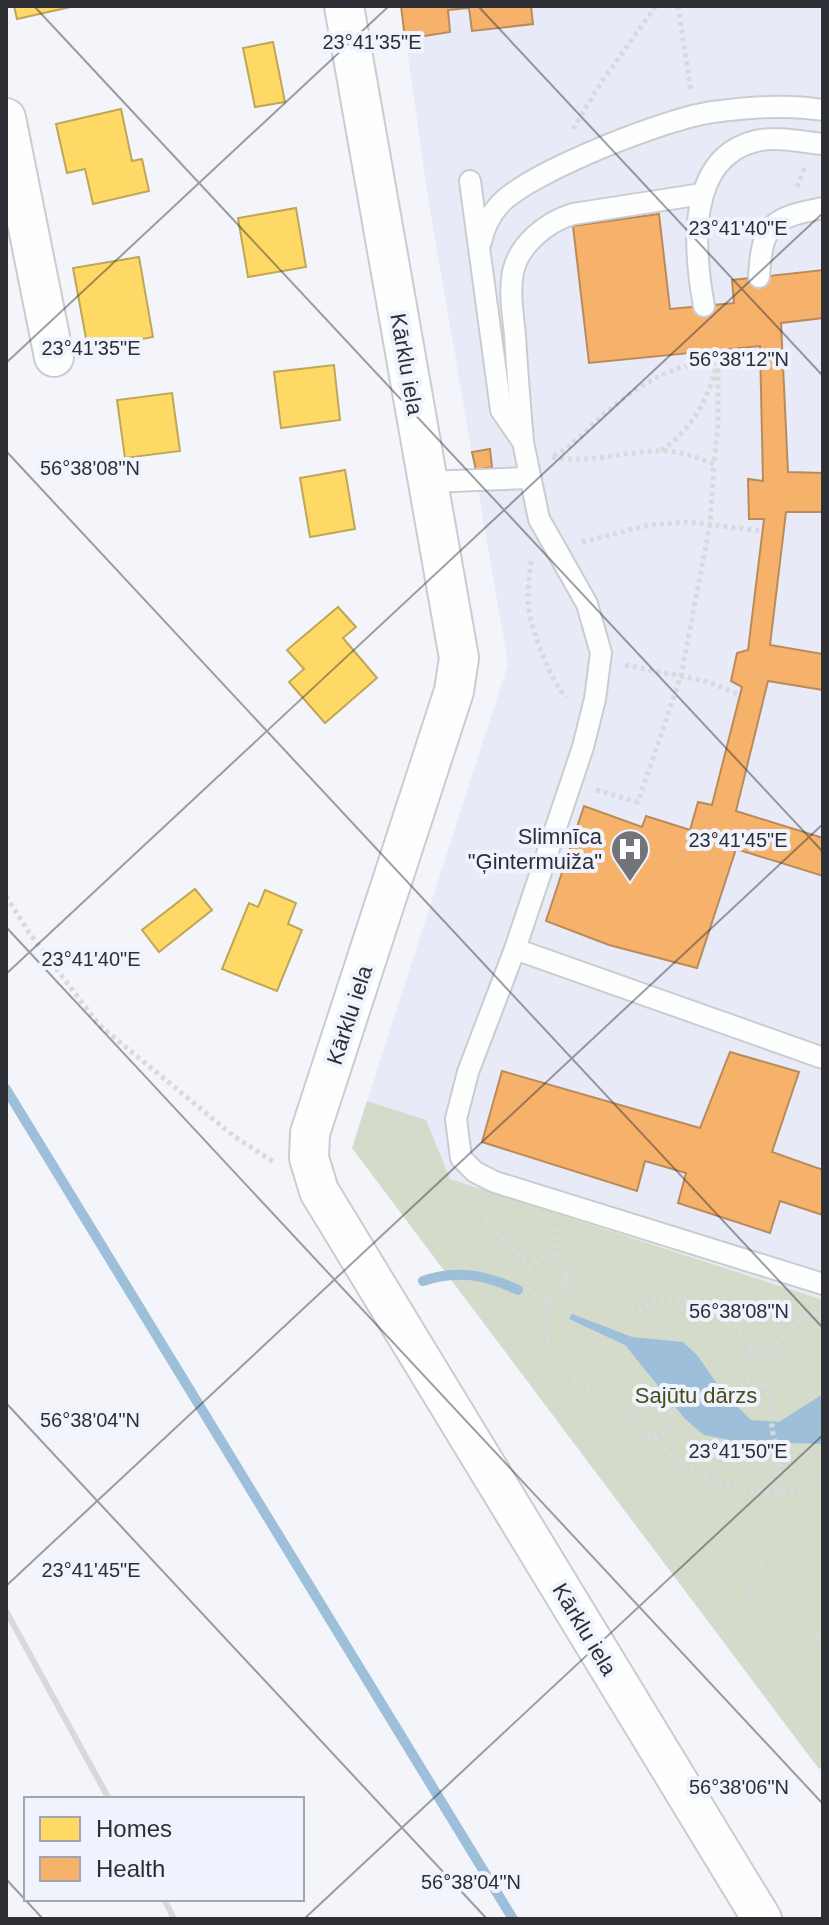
<svg xmlns="http://www.w3.org/2000/svg" width="829" height="1925" font-family="Helvetica,sans-serif">
<rect width="100%" height="100%" fill="#f4f5fa"/>
<!-- built -->
<polygon fill="#e8ebf7" points="401,6 823,6 823,1766 819,1769 352,1148 508,664 427,192"/>
<!-- green -->
<polygon fill="#d4dbca" points="367,1101 426,1120 450,1179 823,1300 823,1766 819,1769 352,1148"/>
<!-- water -->
<polygon fill="#9ebfda" points="572,1314 632,1337 683,1342 697,1355 722,1391 751,1420 779,1422 823,1394 823,1444 735,1441 704,1435 685,1419 625,1345 569,1319"/>
<!-- homes -->
<g fill="#ffd966" stroke="#c0a657" stroke-width="2">
<polygon points="14,6 75,6 17,19"/>
<polygon points="273,42 285,102 255,107 243,48"/>
<polygon points="121,109 132,161 142,159 149,191 93,204 85,169 67,173 56,124"/>
<polygon points="296,208 306,267 248,277 238,218"/>
<polygon points="139,257 153,337 88,349 73,268"/>
<polygon points="334,365 340,420 281,428 274,372"/>
<polygon points="172,393 180,451 125,458 117,400"/>
<polygon points="345,470 355,529 310,537 300,478"/>
<polygon points="338,607 356,627 343,638 377,678 325,723 289,682 304,669 287,650"/>
<polygon points="195,889 212,910 159,952 142,930"/>
<polygon points="265,890 296,903 288,924 302,930 277,991 222,969 249,903 258,907"/>
</g>
<!-- health -->
<g fill="#f6b26b" stroke="#ba8b5a" stroke-width="2">
<polygon points="401,6 531,6 533,24 472,31 469,8 448,10 450,32 405,39"/>
<polygon points="659,214 670,309 734,303 732,280 823,270 823,318 781,323 788,472 823,473 823,512 786,512 770,645 823,654 823,690 768,681 736,811 823,838 823,876 736,849 697,968 609,945 546,921 584,806 642,827 646,816 690,830 698,802 712,805 742,687 731,681 737,653 748,650 764,519 749,519 748,479 763,481 760,346 589,363 573,226"/>
<polygon points="490,449 492,467 476,470 472,452"/>
<polygon points="730,1052 799,1072 772,1152 823,1170 823,1215 780,1201 770,1233 678,1203 686,1173 645,1161 637,1191 482,1142 502,1071 700,1128"/>
</g>
<g fill="none" stroke-linecap="round" stroke-linejoin="round">
<!-- stream -->
<g stroke="#9ebfda" stroke-width="10">
<polyline points="6,1089 513,1919"/>
<path d="M423,1281C457,1269 486,1275 518,1290"/>
</g>
<!-- service casing -->
<g stroke="#cbccd0" stroke-width="24">
<g id="service">
<polyline points="470,181 501,410 523,442 539,519 587,604 601,653 595,699 583,747 515,949 468,1072 456,1119 461,1158 475,1172 495,1182 823,1284"/>
<path d="M481,242C484,228 490,215 500,204C532,171 667,118 713,112C750,107 787,104 823,110"/>
<path d="M759,277C762,223 772,218 823,208"/>
<path d="M704,306C694,252 685,158 756,141C777,136 802,142 823,144"/>
<path d="M523,442C520,406 517,371 515,335C513,315 509,292 513,272C519,244 547,222 573,214L702,194"/>
<polyline points="428,482 529,478"/>
<polyline points="515,949 823,1058"/>
</g>
</g>
<!-- minor casing -->
<g stroke="#cbccd0" stroke-width="42">
<g id="minor">
<polyline points="344,6 459,658 454,691 310,1133 309,1158 319,1191 762,1919"/>
<polyline points="6,118 54,357"/>
</g>
</g>
<!-- path -->
<g stroke="#d9dadb" stroke-width="5" stroke-dasharray="4 4" stroke-linecap="butt">
<polyline points="678,6 691,92"/>
<polyline points="573,129 602,81 656,6"/>
<polyline points="797,187 805,167"/>
<path d="M661,450C692,432 711,394 718,359V425L714,464"/>
<polyline points="582,542 649,525 688,522 763,531"/>
<path d="M531,561C529,578 527,594 529,611C533,635 551,680 566,698"/>
<polyline points="625,665 706,681 740,695"/>
<path d="M596,790L638,802L681,676L710,524L714,464C696,457 678,450 658,451C621,452 587,464 551,457C574,447 588,427 608,411C664,365 690,362 760,355"/>
<polyline points="6,896 28,931 99,1025 235,1137 274,1162"/>
<polyline points="479,1204 489,1226 529,1267"/>
<polyline points="554,1228 555,1260"/>
<circle cx="546" cy="1278" r="20"/>
<path d="M565,1287C583,1298 606,1315 628,1313C638,1312 648,1303 658,1301C697,1293 732,1321 754,1350"/>
<path d="M546,1298C546,1310 544,1324 547,1336C555,1378 601,1396 635,1413"/>
<circle cx="761" cy="1366" r="18"/>
<polyline points="771,1351 797,1323 816,1311"/>
<polyline points="766,1384 771,1402 772,1429 779,1461 780,1525 746,1596 749,1621 772,1639 823,1638"/>
<circle cx="653" cy="1418" r="19"/>
<path d="M654,1437C695,1488 763,1502 823,1484"/>
</g>
<!-- service -->
<use href="#service" stroke="#fdfefe" stroke-width="20"/>
<!-- minor -->
<use href="#minor" stroke="#fdfefe" stroke-width="38"/>
<!-- rail -->
<g stroke="#d8d9db" stroke-width="6">
<polyline points="6,1611 109,1799"/>
<polyline points="164,1899 174,1919"/>
</g>
</g>
<!-- ticks -->
<path fill="none" stroke="#2e2f34" stroke-width="2" stroke-opacity="0.45" d="M34,6L823,852M478,6L823,376M6,363L389,6M6,451L823,1328M6,927L823,1804M6,974L823,213M6,1403L487,1919M6,1586L823,824M6,1879L43,1919M304,1919L823,1435"/>
<!-- icons -->
<defs>
<g id="hospital-pin" transform="scale(2)"><path d="M0 17L-7.5 6A9.5 9.5 0 1 1 7.5 6Z" fill="#737479" stroke="#f0f3fe"/><path d="M-5-5h3v3.5h4V-5h3V5h-3V1.5h-4V5h-3Z" fill="#fff"/></g>
</defs>
<g fill-rule="evenodd">
<use href="#hospital-pin" x="630" y="849"/>
</g>
<g text-anchor="middle" stroke-width="8" stroke-linejoin="round" paint-order="stroke">
<!-- street labels -->
<g font-size="22" fill="#2e2f34" stroke="#f0f3fe">
<text transform="translate(407 364) rotate(80)" y="8">Kārklu iela</text>
<text transform="translate(349 1015) rotate(-72)" y="8">Kārklu iela</text>
<text transform="translate(585 1629) rotate(59)" y="8">Kārklu iela</text>
</g>
<!-- poi labels -->
<g font-size="22" fill="#2e2f34" stroke="#f0f3fe" text-anchor="end">
<text x="602" y="844">Slimnīca<tspan x="602" dy="25">"Ģintermuiža"</tspan></text>
</g>
<!-- park labels -->
<g font-size="22" fill="#425015" stroke="#f0f3fe">
<text x="696" y="1403">Sajūtu dārzs</text>
</g>
</g>
<g font-size="20" text-anchor="middle" fill="#2e2f34" stroke="#f0f3fe" stroke-width="8" stroke-linejoin="round" paint-order="stroke">
<text x="372" y="49">23°41'35"E</text>
<text x="738" y="235">23°41'40"E</text>
<text x="91" y="355">23°41'35"E</text>
<text x="739" y="366">56°38'12"N</text>
<text x="90" y="475">56°38'08"N</text>
<text x="738" y="847">23°41'45"E</text>
<text x="91" y="966">23°41'40"E</text>
<text x="739" y="1318">56°38'08"N</text>
<text x="90" y="1427">56°38'04"N</text>
<text x="738" y="1458">23°41'50"E</text>
<text x="91" y="1577">23°41'45"E</text>
<text x="739" y="1794">56°38'06"N</text>
<text x="471" y="1889">56°38'04"N</text>
</g>
<!-- border -->
<rect width="829" height="1925" fill="none" stroke="#2e2f34" stroke-width="16"/>
<!-- legend -->
<rect x="24" y="1797" width="280" height="104" fill="#f0f3fe" stroke="#a2a5ad" stroke-width="2"/>
<rect x="40" y="1817" width="40" height="24" fill="#ffd966" stroke="#a2a5ad" stroke-width="2"/>
<text x="96" y="1837" font-size="24" fill="#2e2f34">Homes</text>
<rect x="40" y="1857" width="40" height="24" fill="#f6b26b" stroke="#a2a5ad" stroke-width="2"/>
<text x="96" y="1877" font-size="24" fill="#2e2f34">Health</text>
</svg>
